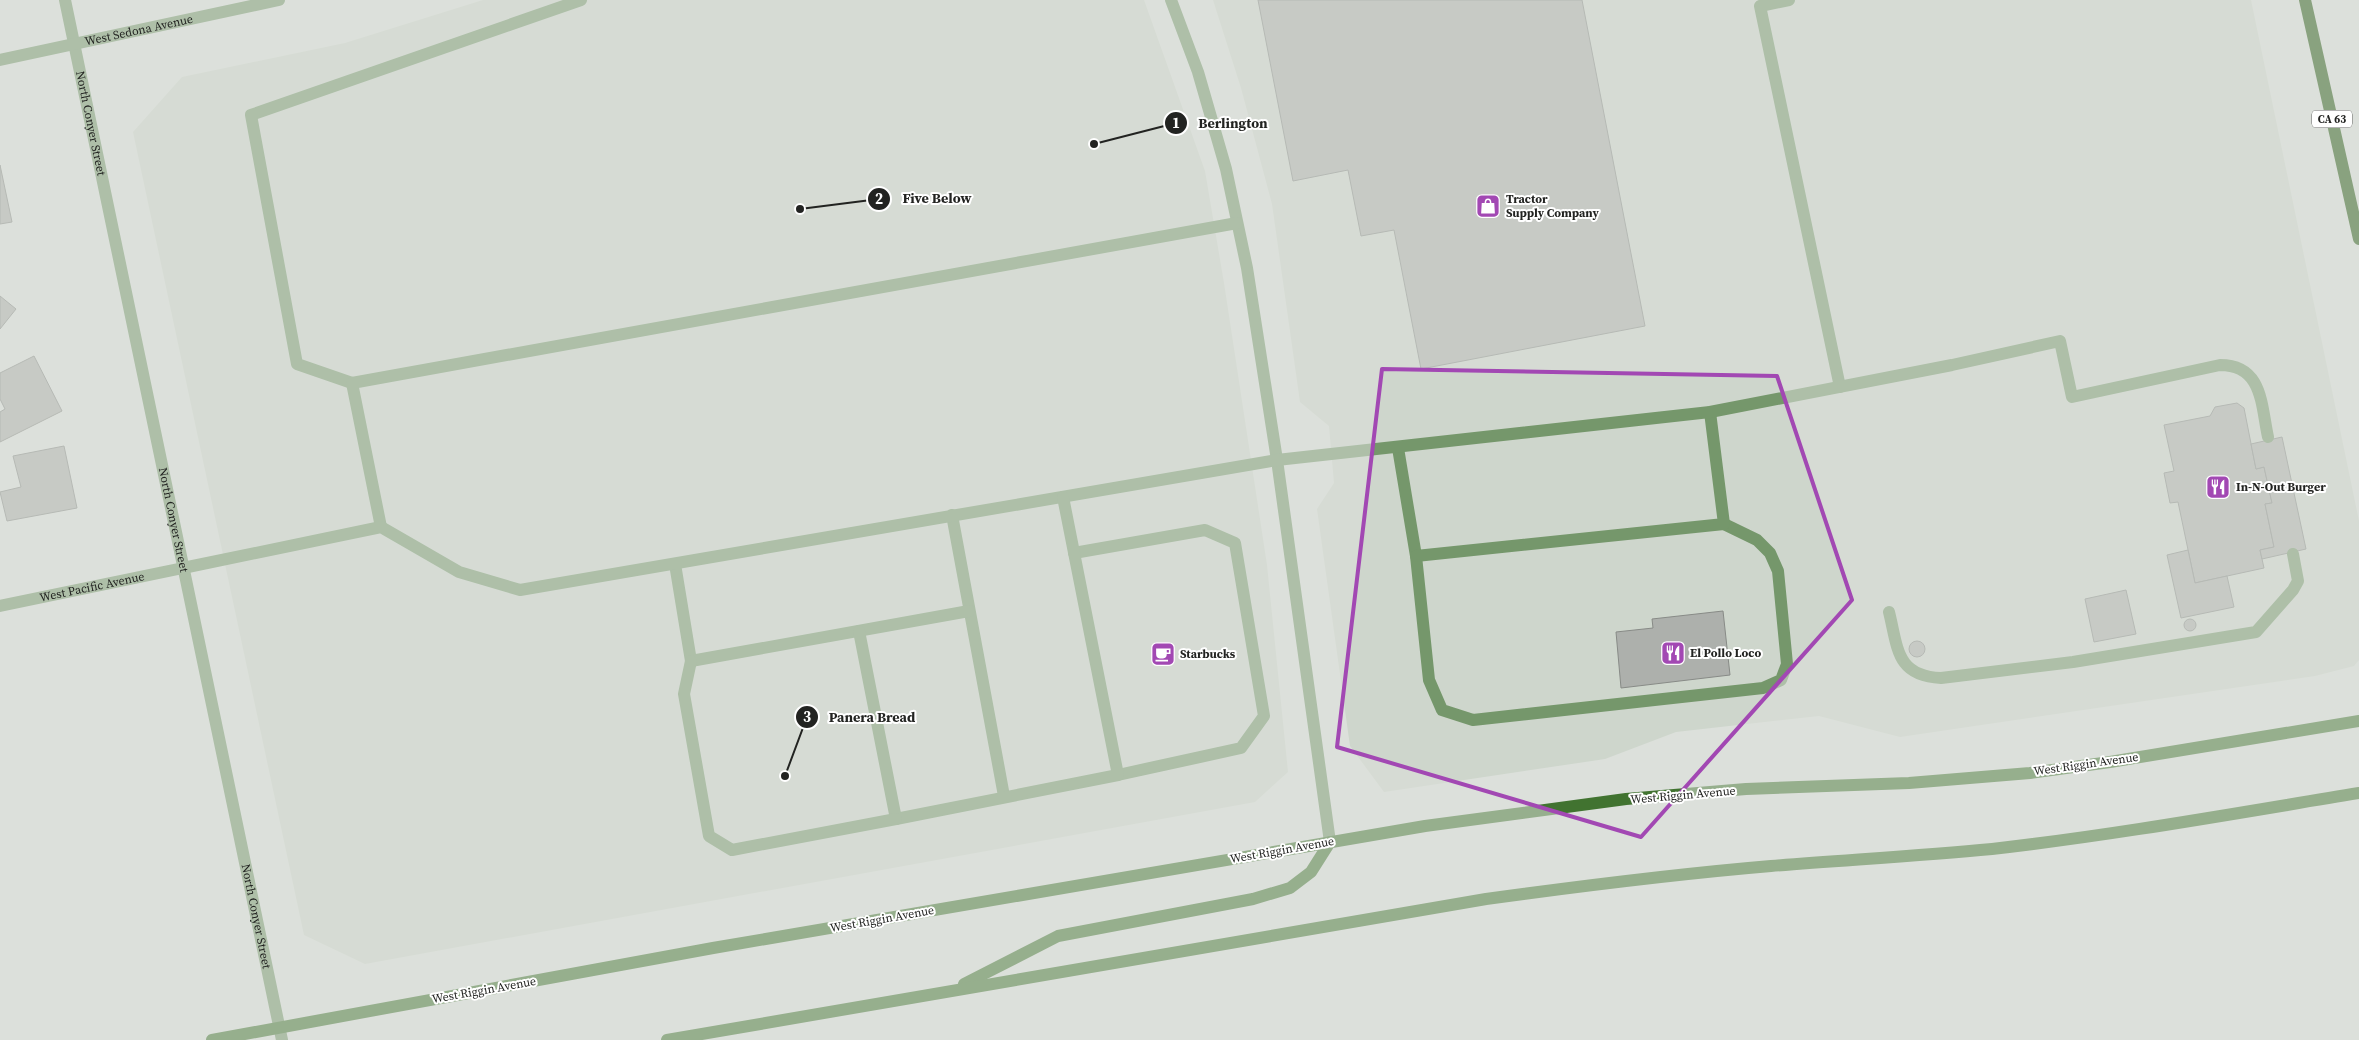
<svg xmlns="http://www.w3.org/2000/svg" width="2359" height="1040" font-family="'Source Serif 4',serif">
<rect width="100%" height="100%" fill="#dce0db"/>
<!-- built -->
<g fill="#ced6cc">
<polygon points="483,0 1144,0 1205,171 1224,283 1267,565 1288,772 1255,802 365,964 304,935 133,132 182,77 345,43"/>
<polygon points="1213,0 2251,0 2359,521 2359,660 2354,666 2315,676 1900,737 1819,716 1676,732 1605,759 1384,792 1350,746 1317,509 1334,483 1329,426 1300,402 1272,204 1241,88"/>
</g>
<!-- building -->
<g fill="#adb0ac" stroke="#888b87">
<polygon points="1258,0 1582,0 1645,326 1421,369 1394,230 1361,236 1348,170 1293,181"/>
<polygon points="0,165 12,222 0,224"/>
<polygon points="0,296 16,309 0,329"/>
<polygon points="34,356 62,411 0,442 0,412 5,409 0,399 0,373"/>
<polygon points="2237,403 2244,408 2256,469 2264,467 2272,503 2265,504 2274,547 2260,550 2264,568 2195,583 2178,502 2170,503 2164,473 2174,471 2164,425 2210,416 2215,407"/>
<polygon points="2282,437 2306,549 2262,559 2260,550 2274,547 2265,504 2272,503 2264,467 2256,469 2251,444"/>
<polygon points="64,446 77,508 7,521 0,492 21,487 13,456"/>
<polygon points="2188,550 2195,583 2227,576 2234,607 2181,618 2167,555"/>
<polygon points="2126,590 2136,634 2094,642 2085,599"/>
<polygon points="1723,611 1730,675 1621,688 1616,632 1653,628 1652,619"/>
<circle cx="2190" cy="625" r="6"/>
<circle cx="1917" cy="649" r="8"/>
</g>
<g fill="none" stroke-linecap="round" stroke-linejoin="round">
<!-- service -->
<g stroke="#75976b" stroke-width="12">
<polyline points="1171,0 1198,72 1226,169 1247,268 1277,460 1330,842"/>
<polyline points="1789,0 1760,6 1840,387"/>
<polyline points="352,383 297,364 251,115 581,0"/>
<polyline points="1398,448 1416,556 1429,680 1442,710 1473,720 1763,688 1781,680 1787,664 1778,571 1770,553 1757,540 1724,524"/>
<polyline points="952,515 1004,796"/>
<polyline points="381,527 352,383 1237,223"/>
<polyline points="1074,553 1205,530 1235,543 1264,716 1241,748 1118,775"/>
<polyline points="1416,556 1724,524 1710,412"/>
<polyline points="675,564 691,661 969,611"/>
<path d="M183,568L381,527L459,572L520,590L1277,460L1710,412L1952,365L2060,341L2072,397L2220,365C2263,365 2261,405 2268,437"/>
<path d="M1889,612C1898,648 1896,676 1941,678L2073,662L2256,632L2293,590L2298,581L2293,554"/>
<polyline points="859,631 896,819 1118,775 1063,497"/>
<polyline points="691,661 684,694 709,836 732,850 896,819"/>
</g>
<!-- minor -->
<g stroke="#75976b" stroke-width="12">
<path id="s1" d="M65,0L282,1040"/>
<path id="s2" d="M0,60L279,0"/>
<path id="s3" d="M0,606L183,568"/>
</g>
<!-- secondary -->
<g stroke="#417330" stroke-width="12">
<polyline points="964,984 1058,936 1253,899 1290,888 1311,872 1330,842"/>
<polyline points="212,1040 713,948 1425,826 1626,799 1746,789 1909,783 2030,773 2110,762 2359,721"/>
<path d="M667,1040L1486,899C1581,886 1676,874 1771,866C1845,860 1918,856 1992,849C2115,835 2237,813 2359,793"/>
</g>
<!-- primary -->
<polyline stroke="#255710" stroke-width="12" points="2305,0 2359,239"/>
</g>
<!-- marked area -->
<path d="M0 0H2359V1040H0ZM1382,369L1777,376L1852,600L1641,837L1337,747Z" fill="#dce0db" fill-opacity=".55" fill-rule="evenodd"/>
<path fill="none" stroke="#a248b3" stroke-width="4" stroke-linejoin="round" d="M1382,369L1777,376L1852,600L1641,837L1337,747Z"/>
<!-- icons -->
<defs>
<g id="shop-square" transform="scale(1.25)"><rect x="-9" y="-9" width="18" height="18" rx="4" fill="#a248b3" stroke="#fff"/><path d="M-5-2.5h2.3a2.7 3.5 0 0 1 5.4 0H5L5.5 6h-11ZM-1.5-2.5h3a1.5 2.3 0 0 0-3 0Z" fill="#fff"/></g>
<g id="restaurant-square" transform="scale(1.25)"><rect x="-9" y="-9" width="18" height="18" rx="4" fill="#a248b3" stroke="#fff"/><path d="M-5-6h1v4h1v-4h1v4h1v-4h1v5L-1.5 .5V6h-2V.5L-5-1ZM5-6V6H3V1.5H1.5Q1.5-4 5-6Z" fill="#fff"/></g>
<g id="cafe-square" transform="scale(1.25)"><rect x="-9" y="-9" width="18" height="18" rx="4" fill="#a248b3" stroke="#fff"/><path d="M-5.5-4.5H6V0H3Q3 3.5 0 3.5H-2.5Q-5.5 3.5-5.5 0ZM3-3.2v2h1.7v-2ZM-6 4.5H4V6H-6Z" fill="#fff"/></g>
</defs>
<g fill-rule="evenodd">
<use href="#shop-square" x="1488" y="206"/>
<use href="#restaurant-square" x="2218" y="487"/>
<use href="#restaurant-square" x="1673" y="653"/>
<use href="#cafe-square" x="1163" y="654"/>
</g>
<g text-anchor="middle" stroke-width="4" stroke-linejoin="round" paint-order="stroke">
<!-- shield labels -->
<rect fill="#fff" stroke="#646564" stroke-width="1" x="2312" y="110.5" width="40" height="17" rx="4"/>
<g font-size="11" font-weight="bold" fill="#222321">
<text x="2332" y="123">CA 63</text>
</g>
<!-- street labels -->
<g font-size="12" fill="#222321" stroke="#fff">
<text dy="4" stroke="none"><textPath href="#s2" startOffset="142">West Sedona Avenue</textPath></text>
<text dy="4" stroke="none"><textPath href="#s1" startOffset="126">North Conyer Street</textPath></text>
<text dy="4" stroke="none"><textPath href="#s1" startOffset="531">North Conyer Street</textPath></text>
<text dy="4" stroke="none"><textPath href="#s3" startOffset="94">West Pacific Avenue</textPath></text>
<text transform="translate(2086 764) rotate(-8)" y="4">West Riggin Avenue</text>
<text transform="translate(1683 795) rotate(-5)" y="4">West Riggin Avenue</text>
<text transform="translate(1282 850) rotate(-10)" y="4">West Riggin Avenue</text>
<text dy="4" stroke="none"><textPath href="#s1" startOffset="936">North Conyer Street</textPath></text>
<text transform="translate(882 919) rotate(-10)" y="4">West Riggin Avenue</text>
<text transform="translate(484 990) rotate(-10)" y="4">West Riggin Avenue</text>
</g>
<!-- poi labels -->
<g font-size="12" font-weight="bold" fill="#222321" stroke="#fff" text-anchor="start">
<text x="1506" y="203">Tractor<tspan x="1506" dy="14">Supply Company</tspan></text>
<text x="2236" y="491">In-N-Out Burger</text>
<text x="1690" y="657">El Pollo Loco</text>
<text x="1180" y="658">Starbucks</text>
</g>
</g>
<!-- callouts -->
<path fill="none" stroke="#222321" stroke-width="2" d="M1094 144L1176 123M800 209L879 199M785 776L807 717"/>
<g fill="#222321" stroke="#fff" stroke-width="2">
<circle cx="1094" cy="144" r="5"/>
<circle cx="800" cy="209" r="5"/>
<circle cx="785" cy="776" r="5"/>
<circle cx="1176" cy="123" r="12"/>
<circle cx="879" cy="199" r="12"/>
<circle cx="807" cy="717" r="12"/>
</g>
<g font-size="15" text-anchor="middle" font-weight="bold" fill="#fff">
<text x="1176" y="128">1</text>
<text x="879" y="204">2</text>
<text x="807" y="722">3</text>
</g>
<g font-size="14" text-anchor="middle" font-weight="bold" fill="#222321" stroke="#fff" stroke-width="4" stroke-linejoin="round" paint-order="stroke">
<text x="1233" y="128">Berlington</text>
<text x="937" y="203">Five Below</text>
<text x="872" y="722">Panera Bread</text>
</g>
</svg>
